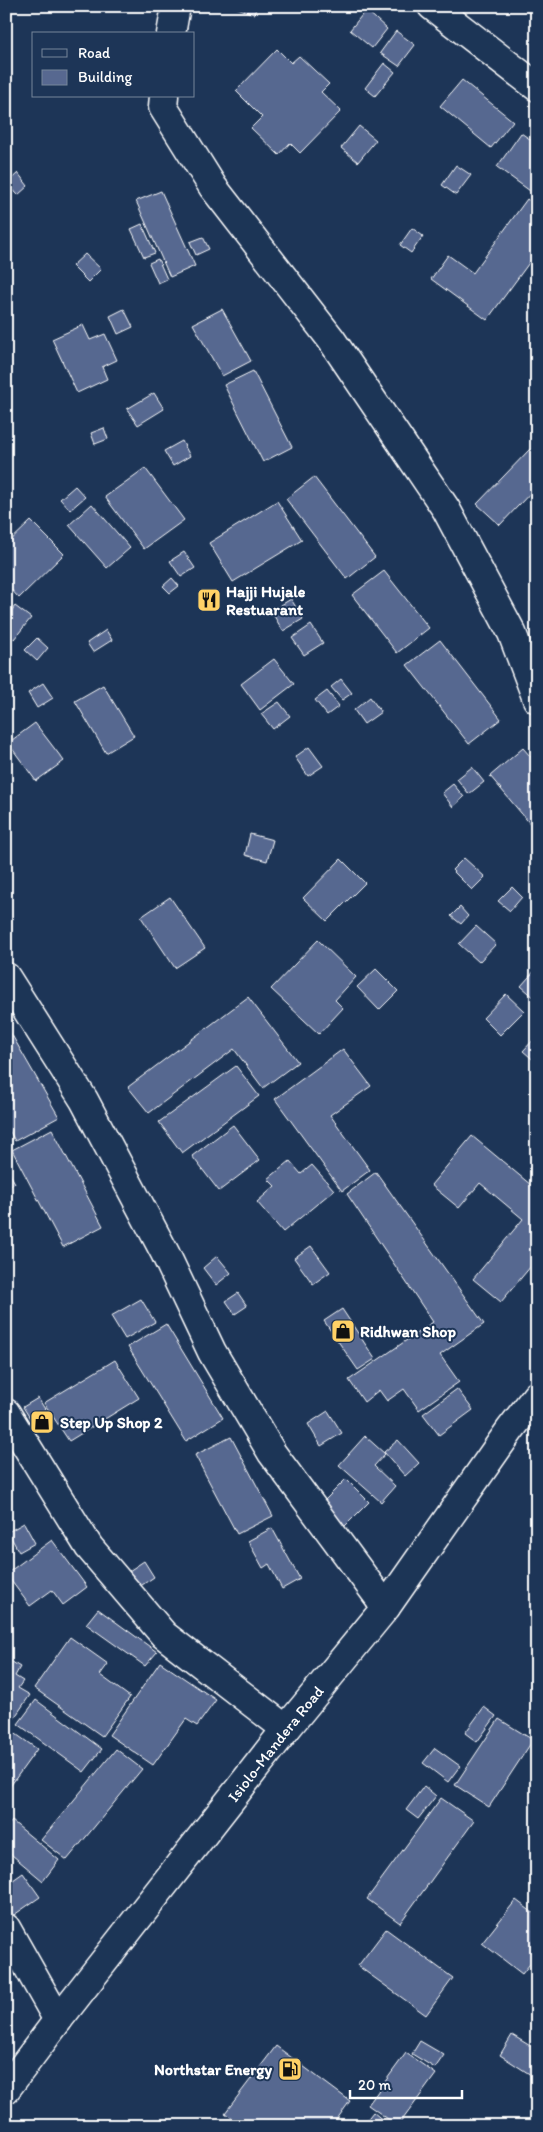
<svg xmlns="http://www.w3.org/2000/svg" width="543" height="2132" font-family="Itim,sans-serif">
<rect width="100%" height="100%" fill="#1d3557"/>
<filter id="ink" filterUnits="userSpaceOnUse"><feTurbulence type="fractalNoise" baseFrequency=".02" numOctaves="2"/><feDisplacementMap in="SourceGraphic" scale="10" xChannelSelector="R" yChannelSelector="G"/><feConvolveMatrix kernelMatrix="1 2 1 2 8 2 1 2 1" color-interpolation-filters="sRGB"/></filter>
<g filter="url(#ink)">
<!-- building -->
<g fill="#576890" stroke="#fff">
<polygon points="232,6 257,6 254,14"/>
<polygon points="523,6 537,6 537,16"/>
<polygon points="366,10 387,29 372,48 350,30"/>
<polygon points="396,31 415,45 399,66 380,53"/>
<polygon points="277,49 291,63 299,56 329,84 321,92 341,111 300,153 290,143 279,155 251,128 262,117 236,91"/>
<polygon points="384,63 395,72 375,96 365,88"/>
<polygon points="462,80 513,121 491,148 440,106"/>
<polygon points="359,126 376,140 358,162 341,148"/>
<polygon points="521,133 537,144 537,196 497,167"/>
<polygon points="456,165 471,175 456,195 442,185"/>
<polygon points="18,173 28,186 18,195 7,183"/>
<polygon points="161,191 195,266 170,277 136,201"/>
<polygon points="527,199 537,206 537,252 487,320 431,279 448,255 473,273"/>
<polygon points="142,224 155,253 144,257 131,229"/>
<polygon points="412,228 423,236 411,253 400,245"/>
<polygon points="203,237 209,249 196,255 190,242"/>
<polygon points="85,254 101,269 88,282 72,266"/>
<polygon points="158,259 167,279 158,283 149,263"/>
<polygon points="124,309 133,327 118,334 110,316"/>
<polygon points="222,309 251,361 222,376 193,324"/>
<polygon points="83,325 90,340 105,334 117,360 102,367 107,379 77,393 52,339"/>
<polygon points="253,371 292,447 263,462 224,385"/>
<polygon points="154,393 164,409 138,425 127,409"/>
<polygon points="104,428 108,439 95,444 91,433"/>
<polygon points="182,441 190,456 173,466 164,451"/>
<polygon points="530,449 537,455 537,486 500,525 477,504"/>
<polygon points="145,468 184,520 144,549 105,497"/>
<polygon points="314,477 375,557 347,579 286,499"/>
<polygon points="75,486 85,497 70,510 60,499"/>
<polygon points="277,501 302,540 233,582 209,543"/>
<polygon points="92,504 130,548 107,568 69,525"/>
<polygon points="31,521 64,554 19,598 6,584 6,545"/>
<polygon points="184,552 195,568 181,577 170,561"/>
<polygon points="384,571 429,628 397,653 352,595"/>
<polygon points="172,578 179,586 170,593 163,586"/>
<polygon points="291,599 303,619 283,631 271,611"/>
<polygon points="15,606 31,618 14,639 6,633 6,618"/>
<polygon points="311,625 323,643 304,655 292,638"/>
<polygon points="106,630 112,640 93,652 87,643"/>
<polygon points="37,638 48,648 37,661 25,650"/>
<polygon points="440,640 501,719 469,744 407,665"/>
<polygon points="274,659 294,684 260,710 241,684"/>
<polygon points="341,679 352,693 342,700 331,687"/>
<polygon points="43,683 53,698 37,708 28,693"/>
<polygon points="103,685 134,736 106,753 75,701"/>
<polygon points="327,691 339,706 327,715 315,700"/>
<polygon points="370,697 381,712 364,724 354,710"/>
<polygon points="279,702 290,716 273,729 261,714"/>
<polygon points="35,723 64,761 36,781 8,743"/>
<polygon points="309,747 323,766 308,776 295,757"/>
<polygon points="523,748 537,764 537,832 490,776"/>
<polygon points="472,767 484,782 469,794 457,779"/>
<polygon points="453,784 464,797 453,807 442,793"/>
<polygon points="250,834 273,840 267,861 245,855"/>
<polygon points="464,858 485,877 472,890 452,870"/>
<polygon points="341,859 365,883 327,921 303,898"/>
<polygon points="512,887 522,897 510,911 498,901"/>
<polygon points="170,897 205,948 175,968 141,917"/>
<polygon points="460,907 468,916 461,924 451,916"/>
<polygon points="476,926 496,944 479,962 459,944"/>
<polygon points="318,940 356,977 335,1000 343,1008 319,1034 271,989"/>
<polygon points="537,968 537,1000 521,986"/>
<polygon points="376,969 398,991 379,1010 357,987"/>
<polygon points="506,994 524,1011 500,1035 483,1018"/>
<polygon points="248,997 298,1062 263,1088 234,1049 149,1113 128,1087"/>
<polygon points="9,1030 59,1117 15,1141 6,1125 6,1032"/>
<polygon points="537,1036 537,1063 523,1051"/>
<polygon points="343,1049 371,1086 330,1115 370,1170 342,1191 275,1099"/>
<polygon points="236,1066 259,1096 182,1153 159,1122"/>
<polygon points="233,1125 260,1160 219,1191 192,1156"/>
<polygon points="52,1129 103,1226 63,1247 12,1150"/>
<polygon points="472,1136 537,1190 537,1259 501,1302 473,1279 523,1219 480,1183 459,1208 431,1185"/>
<polygon points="290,1161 301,1174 312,1165 334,1190 283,1232 257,1202 275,1186 268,1179"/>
<polygon points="6,1167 15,1183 6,1187"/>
<polygon points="376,1172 484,1324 440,1355 459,1382 419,1410 404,1389 387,1401 379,1390 364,1402 349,1380 433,1322 347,1194"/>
<polygon points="311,1246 330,1272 313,1284 294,1258"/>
<polygon points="217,1256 231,1273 216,1285 203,1268"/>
<polygon points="238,1293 247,1306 235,1314 226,1301"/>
<polygon points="141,1299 155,1322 125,1339 111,1316"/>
<polygon points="342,1309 375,1359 358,1370 324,1321"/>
<polygon points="166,1324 223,1418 186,1441 128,1347"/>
<polygon points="115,1360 139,1398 69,1441 44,1403"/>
<polygon points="457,1389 473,1410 439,1435 423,1414"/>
<polygon points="38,1398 53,1422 38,1431 23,1407"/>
<polygon points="328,1411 342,1433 321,1446 308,1424"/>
<polygon points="365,1436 385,1454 374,1466 395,1486 381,1502 339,1465"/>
<polygon points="231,1437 273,1516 237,1534 195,1455"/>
<polygon points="398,1440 419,1463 405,1476 384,1452"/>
<polygon points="346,1479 369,1502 339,1532 316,1509"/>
<polygon points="24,1523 35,1543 19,1552 8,1532"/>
<polygon points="272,1528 300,1579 282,1589 269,1564 263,1568 248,1541"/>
<polygon points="52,1540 87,1587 63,1605 52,1590 30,1606 6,1574"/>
<polygon points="144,1561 154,1577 136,1589 126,1573"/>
<polygon points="98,1609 157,1652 145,1666 86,1624"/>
<polygon points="70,1637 108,1664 100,1675 130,1697 102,1736 34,1688"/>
<polygon points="6,1658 20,1667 15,1676 23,1681 18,1688 30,1695 6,1730"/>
<polygon points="160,1662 216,1700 197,1726 186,1719 153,1765 109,1735"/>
<polygon points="36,1700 102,1749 84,1772 18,1724"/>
<polygon points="484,1707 496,1716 477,1742 465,1733"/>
<polygon points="499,1719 533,1740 489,1807 455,1785"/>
<polygon points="13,1732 37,1749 6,1792 6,1741"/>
<polygon points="435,1748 460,1766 448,1782 423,1763"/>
<polygon points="116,1749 142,1769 67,1860 41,1840"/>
<polygon points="424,1786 436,1796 418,1819 406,1810"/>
<polygon points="441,1798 474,1821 400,1923 367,1899"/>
<polygon points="12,1821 59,1860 43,1881 6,1850 6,1828"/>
<polygon points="23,1873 40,1897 11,1917 6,1910 6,1885"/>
<polygon points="516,1900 537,1916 537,1955 522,1974 482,1943"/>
<polygon points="386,1929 453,1978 426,2015 358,1966"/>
<polygon points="512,2035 537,2050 537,2067 531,2075 500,2055"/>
<polygon points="420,2041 444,2055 435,2068 412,2054"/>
<polygon points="276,2046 350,2101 332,2126 243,2126 225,2113"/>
<polygon points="406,2053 436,2074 398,2126 368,2105"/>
<polygon points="373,2112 390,2126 362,2126"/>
</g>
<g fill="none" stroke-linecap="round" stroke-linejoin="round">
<!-- minor casing -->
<g stroke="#fff" stroke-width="31">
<g id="minor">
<polyline points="432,6 537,87"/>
<polyline points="171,34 176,6"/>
<polyline points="164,96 163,107 213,187 331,339 446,509 512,633 537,699"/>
<polyline points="6,977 84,1100 165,1253 212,1352 272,1453 386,1607"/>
<polyline points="6,1413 89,1547 164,1635 286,1729"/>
<polyline points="6,1928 58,2020"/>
</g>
</g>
<!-- highway casing -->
<g stroke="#fff" stroke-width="31">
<g id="highway">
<path id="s1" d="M6,2089L58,2020L286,1729L386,1607L510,1430L537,1395"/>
</g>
</g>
<!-- minor -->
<use href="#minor" stroke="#1d3557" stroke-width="28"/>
<!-- highway -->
<use href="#highway" stroke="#1d3557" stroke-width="28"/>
</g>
</g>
<!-- icons -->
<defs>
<g id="restaurant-square" transform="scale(1.25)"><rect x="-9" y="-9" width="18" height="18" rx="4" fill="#ffd166" stroke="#1d3557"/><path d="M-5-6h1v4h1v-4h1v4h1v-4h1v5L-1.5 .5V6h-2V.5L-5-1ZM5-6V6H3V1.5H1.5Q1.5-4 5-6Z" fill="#111"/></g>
<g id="shop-square" transform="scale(1.25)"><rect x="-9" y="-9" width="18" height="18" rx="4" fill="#ffd166" stroke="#1d3557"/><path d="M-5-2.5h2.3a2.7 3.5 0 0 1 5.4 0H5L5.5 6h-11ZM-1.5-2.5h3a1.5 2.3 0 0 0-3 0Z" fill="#111"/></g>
<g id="fuel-square" transform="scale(1.25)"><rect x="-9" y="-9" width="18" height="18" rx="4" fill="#ffd166" stroke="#1d3557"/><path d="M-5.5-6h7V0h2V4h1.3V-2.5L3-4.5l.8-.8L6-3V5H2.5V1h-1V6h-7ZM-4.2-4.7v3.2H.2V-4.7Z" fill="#111"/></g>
</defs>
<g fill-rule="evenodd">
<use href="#restaurant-square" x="209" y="600"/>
<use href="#shop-square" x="343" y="1331"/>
<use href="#shop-square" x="42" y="1422"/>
<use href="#fuel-square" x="290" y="2069"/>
</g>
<g text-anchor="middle" stroke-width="4" stroke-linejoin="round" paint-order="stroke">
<!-- poi labels -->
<g font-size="16" font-weight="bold" fill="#fff" stroke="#1d3557" text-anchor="start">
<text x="226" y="597">Hajji Hujale<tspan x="226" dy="18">Restuarant</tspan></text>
<text x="360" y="1337">Ridhwan Shop</text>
<text x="60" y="1428">Step Up Shop 2</text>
<text x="272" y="2075" text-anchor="end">Northstar Energy</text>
</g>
<!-- street labels -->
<g font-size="16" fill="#fff" stroke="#1d3557">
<text dy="6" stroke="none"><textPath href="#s1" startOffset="438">Isiolo-Mandera Road</textPath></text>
</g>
</g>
<!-- margin -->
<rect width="543" height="2132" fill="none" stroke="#1d3557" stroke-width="25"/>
<rect x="12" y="12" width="518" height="2107" fill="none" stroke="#fff" stroke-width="2" filter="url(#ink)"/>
<!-- legend -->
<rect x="32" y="32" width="162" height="65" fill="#1d3557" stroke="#77869a"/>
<rect x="42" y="49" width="25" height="8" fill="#1d3557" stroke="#77869a"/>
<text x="78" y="58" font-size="15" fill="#ffffff">Road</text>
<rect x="42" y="70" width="25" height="15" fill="#576890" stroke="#77869a"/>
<text x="78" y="82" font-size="15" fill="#ffffff">Building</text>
<!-- scale -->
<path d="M350 2090v8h112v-8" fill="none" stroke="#ffffff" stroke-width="2.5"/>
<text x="358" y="2090" font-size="15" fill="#ffffff" stroke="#1d3557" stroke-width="4" paint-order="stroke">20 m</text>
</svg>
